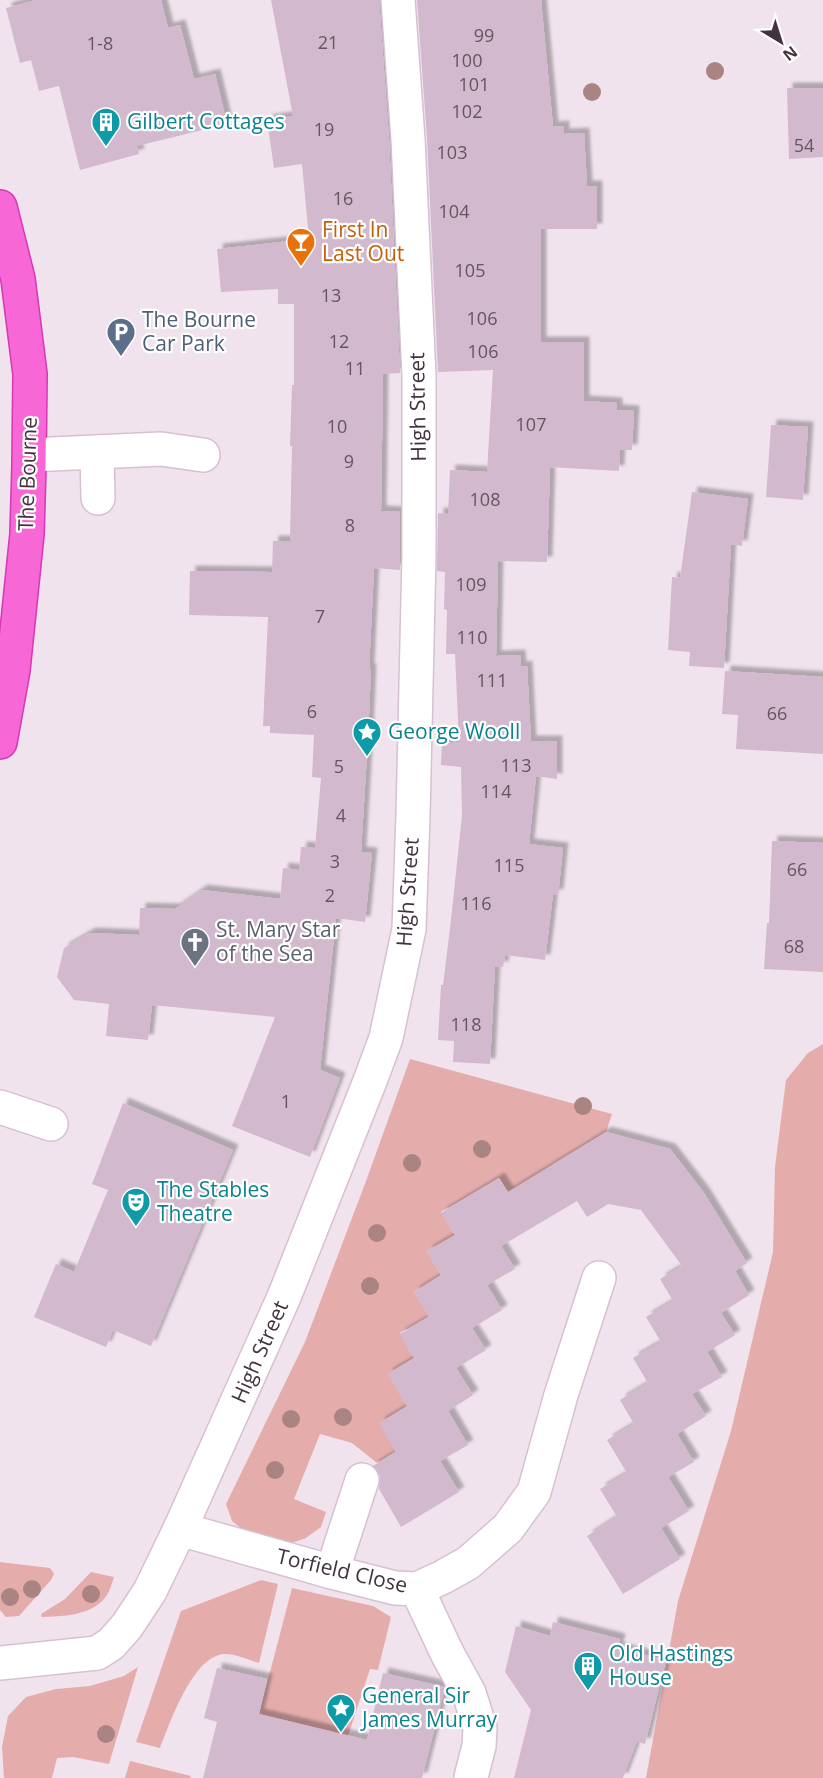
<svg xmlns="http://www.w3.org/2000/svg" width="823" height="1778" font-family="'Open Sans',sans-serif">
<defs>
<filter id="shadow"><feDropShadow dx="5.5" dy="-5.5" stdDeviation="1.5" flood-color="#0004"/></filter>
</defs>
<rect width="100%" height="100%" fill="#f1e3ed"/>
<!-- green -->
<g fill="#e4adac">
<polygon points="823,1044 823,1778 646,1778 678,1601 731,1431 773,1252 775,1167 786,1080 808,1053"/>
<polygon points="410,1059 612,1114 606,1132 555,1163 511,1197 499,1178 441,1212 455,1235 427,1251 441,1275 414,1292 429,1316 400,1333 414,1358 388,1374 407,1406 396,1451 377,1463 352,1443 320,1434 294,1499 326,1512 321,1527 306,1538 280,1547 253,1538 232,1521 226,1504 305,1342 366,1181"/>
<polygon points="0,1562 50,1568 54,1574 51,1580 19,1616 6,1617 0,1610"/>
<path d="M91,1572L114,1577C112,1583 110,1590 107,1595C93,1616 64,1616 42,1617L41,1614L65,1599Z"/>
<path d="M261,1580L278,1584L259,1663C249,1660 234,1653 223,1654C192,1658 170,1723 160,1748L136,1742L181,1611Z"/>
<polygon points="292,1588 373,1606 391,1617 378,1670 370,1669 348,1736 259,1714"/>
<polygon points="138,1667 109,1764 73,1757 57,1758 52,1778 4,1778 2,1747 8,1716 26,1697 56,1689 90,1686 124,1676"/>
<polygon points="130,1761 191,1776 190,1778 125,1778"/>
</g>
<!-- building -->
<g fill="#d2b9cd" filter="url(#shadow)">
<polygon points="36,0 161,0 168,28 180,25 194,79 215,74 227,124 137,146 139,154 80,170 59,86 39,91 31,60 20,63 6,8"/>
<polygon points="271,0 379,0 389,140 400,373 383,374 381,511 400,512 400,570 374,568 369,669 371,669 368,737 361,852 372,853 365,922 336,918 320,1070 340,1078 310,1157 232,1126 275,1017 152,1005 148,1040 106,1036 109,1004 74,1000 57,977 64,948 90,933 139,935 140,908 175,909 202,890 280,899 283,868 299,870 301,847 315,848 321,778 312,777 314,735 270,733 270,726 263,726 268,617 189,615 190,571 272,572 273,541 290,541 292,446 290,446 292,385 294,385 294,304 278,304 278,289 221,292 217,249 309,239 302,164 274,168 267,120 293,116"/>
<polygon points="417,0 541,0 553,127 564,126 564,134 584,133 587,186 597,186 597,229 541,229 541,342 584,342 584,401 617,403 617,410 634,411 632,450 620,450 619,471 550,467 547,562 498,561 496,656 520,655 521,667 527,666 531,741 557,741 557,779 536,776 529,844 563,848 558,895 553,894 545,960 505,955 503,967 495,966 490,1064 453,1062 454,1041 438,1040 441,985 443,985 451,920 462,815 461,767 441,765 442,742 459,742 455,654 446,654 447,610 444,609 445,572 437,571 438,513 448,514 450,470 487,472 493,370 438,372 427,138"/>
<polygon points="787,88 823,88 823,157 789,159"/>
<polygon points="771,425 808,427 803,500 766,497"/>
<polygon points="692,492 748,499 742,546 731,544 724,668 689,666 690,652 668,650 672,577 680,578"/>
<polygon points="725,671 823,677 823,754 736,749 738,715 722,714"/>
<polygon points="772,841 823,843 823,972 764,969 767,923 769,923"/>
<polygon points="123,1103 233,1150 151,1346 113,1330 106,1347 34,1317 56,1264 74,1272 108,1190 92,1184"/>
<polygon points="606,1132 670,1149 704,1193 747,1263 735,1271 749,1295 721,1313 735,1335 707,1352 722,1377 692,1394 706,1416 677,1434 694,1462 668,1477 689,1511 661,1528 680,1559 623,1594 587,1536 617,1517 600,1489 627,1473 607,1440 634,1424 620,1400 648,1383 633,1358 661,1342 646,1317 673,1301 660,1279 682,1266 641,1210 608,1204 587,1217 577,1201 501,1246 515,1269 487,1285 502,1310 472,1328 486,1350 456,1368 473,1395 448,1411 468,1445 440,1461 459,1492 401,1527 379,1489 380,1476 373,1466 396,1452 379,1423 407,1406 387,1374 414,1358 400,1334 429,1317 414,1292 441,1275 427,1251 455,1235 441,1213 499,1178 508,1192"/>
<polygon points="553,1622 620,1639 618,1648 666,1660 645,1744 637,1741 623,1778 514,1778 531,1710 505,1672 516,1626 550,1636"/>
<polygon points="217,1668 267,1679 259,1714 367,1740 383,1673 445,1687 422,1778 203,1778 217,1722 204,1718"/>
</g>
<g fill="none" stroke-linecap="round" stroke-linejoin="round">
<!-- minor casing -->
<g stroke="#d6c0d1" stroke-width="36">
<g id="minor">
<polyline points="97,452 98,498"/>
<polyline points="30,455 161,449 203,455"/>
<polyline points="0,1107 51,1124"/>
<polyline points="180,1529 332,1572 395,1588 417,1589 443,1577 468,1563 508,1528 534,1492 561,1395 599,1278"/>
<polyline points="332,1572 362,1480"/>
<polyline points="417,1589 447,1653 469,1693 480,1728 479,1746 471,1777"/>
<polyline points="0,1663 97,1653 111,1644 127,1626 150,1591 180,1529 284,1297 370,1081 386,1038 409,929 413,816 419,555 419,376 408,139 398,0"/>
</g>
</g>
<!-- highway casing -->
<g stroke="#d638b6" stroke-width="36">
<polyline id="highway" points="0,207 18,279 30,374 29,466 27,534 13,670 0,742"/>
</g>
<!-- minor -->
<use href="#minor" stroke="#fff" stroke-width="33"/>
<!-- highway -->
<use href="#highway" stroke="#f767d5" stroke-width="33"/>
</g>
<!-- trees -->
<g fill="#aa8482">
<circle cx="715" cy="71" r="9"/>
<circle cx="592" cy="92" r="9"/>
<circle cx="583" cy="1106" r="9"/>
<circle cx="482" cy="1149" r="9"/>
<circle cx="412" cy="1163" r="9"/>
<circle cx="377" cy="1233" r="9"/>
<circle cx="370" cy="1286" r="9"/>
<circle cx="343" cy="1417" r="9"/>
<circle cx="291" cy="1419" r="9"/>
<circle cx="275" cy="1470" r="9"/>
<circle cx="32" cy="1589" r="9"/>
<circle cx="91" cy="1594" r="9"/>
<circle cx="10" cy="1597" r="9"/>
<circle cx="106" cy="1734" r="9"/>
</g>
<!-- icons -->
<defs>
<g id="building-pin" transform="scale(1.5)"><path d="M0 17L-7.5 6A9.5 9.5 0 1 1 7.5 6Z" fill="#0f9aa8" stroke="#fff"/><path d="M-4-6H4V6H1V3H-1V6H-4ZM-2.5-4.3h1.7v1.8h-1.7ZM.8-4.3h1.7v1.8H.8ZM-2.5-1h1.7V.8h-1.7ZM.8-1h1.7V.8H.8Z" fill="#fff"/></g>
<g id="bar-pin" transform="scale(1.5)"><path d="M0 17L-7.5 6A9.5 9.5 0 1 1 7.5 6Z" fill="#e8710a" stroke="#fff"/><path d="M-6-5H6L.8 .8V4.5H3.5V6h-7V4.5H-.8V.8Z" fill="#fff"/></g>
<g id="parking-pin" transform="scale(1.5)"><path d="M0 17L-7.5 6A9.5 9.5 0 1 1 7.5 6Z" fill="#5c6f8a" stroke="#fff"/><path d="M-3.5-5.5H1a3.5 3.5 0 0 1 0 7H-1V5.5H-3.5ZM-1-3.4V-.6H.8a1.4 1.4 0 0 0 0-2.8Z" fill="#fff"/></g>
<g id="sight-pin" transform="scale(1.5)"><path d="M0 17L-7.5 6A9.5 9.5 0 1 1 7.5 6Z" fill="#0f9aa8" stroke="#fff"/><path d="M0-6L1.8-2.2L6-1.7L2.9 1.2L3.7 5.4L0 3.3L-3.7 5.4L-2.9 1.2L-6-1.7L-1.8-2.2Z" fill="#fff"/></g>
<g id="church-pin" transform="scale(1.5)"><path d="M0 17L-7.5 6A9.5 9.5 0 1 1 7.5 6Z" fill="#6b7280" stroke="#fff"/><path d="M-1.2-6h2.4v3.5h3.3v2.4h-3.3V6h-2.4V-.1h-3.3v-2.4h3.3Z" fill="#fff"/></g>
<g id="theatre-pin" transform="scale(1.5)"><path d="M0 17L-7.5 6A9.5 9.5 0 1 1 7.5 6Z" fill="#0f9aa8" stroke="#fff"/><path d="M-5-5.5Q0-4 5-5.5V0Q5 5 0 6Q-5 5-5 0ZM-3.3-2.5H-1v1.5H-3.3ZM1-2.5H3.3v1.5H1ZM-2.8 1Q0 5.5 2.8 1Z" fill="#fff"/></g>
</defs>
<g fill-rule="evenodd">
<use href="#building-pin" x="106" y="122"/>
<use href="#bar-pin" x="301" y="242"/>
<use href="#parking-pin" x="121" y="332"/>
<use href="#sight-pin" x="367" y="732"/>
<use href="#church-pin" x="195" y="942"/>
<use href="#theatre-pin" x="136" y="1202"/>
<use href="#building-pin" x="588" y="1666"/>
<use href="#sight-pin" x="341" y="1708"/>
</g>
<g text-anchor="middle" stroke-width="4.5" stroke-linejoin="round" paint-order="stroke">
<!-- number labels -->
<g font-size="18" fill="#665462">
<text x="484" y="42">99</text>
<text x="328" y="49">21</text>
<text x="100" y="50">1-8</text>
<text x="467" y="67">100</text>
<text x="474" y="91">101</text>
<text x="467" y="118">102</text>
<text x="324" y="136">19</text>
<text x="804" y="152">54</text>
<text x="452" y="159">103</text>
<text x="343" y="205">16</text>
<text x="454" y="218">104</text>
<text x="470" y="277">105</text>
<text x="331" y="302">13</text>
<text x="482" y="325">106</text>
<text x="339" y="348">12</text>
<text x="483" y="358">106</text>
<text x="355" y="375">11</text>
<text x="531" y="431">107</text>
<text x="337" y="433">10</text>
<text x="349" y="468">9</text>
<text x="485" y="506">108</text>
<text x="350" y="532">8</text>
<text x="471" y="591">109</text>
<text x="320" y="623">7</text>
<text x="472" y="644">110</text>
<text x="492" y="687">111</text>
<text x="312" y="718">6</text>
<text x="777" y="720">66</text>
<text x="516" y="772">113</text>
<text x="339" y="773">5</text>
<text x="496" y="798">114</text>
<text x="341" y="822">4</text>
<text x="335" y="868">3</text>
<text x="509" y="872">115</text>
<text x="797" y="876">66</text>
<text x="330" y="902">2</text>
<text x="476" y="910">116</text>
<text x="794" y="953">68</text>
<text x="466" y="1031">118</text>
<text x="286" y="1108">1</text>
</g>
<!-- culture labels -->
<g font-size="21" fill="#0d838f" stroke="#fff" text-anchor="start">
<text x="127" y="129">Gilbert Cottages</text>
<text x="388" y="739">George Wooll</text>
<text x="157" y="1197">The Stables<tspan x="157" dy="24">Theatre</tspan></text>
<text x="609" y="1661">Old Hastings<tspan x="609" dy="24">House</tspan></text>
<text x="362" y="1703">General Sir<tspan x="362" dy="24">James Murray</tspan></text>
</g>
<!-- food labels -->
<g font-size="21" fill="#c56008" stroke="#fff" text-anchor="start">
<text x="322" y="237">First In<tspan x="322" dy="24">Last Out</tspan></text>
</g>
<!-- service labels -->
<g font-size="21" fill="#4e5e75" stroke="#fff" text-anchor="start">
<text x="142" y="327">The Bourne<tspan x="142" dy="24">Car Park</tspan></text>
</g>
<!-- street labels -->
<g font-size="21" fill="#42333f" stroke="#fff">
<text transform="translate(418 407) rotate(-91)" y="7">High Street</text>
<text transform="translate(28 474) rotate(-88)" y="7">The Bourne</text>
<text transform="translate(408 892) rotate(-86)" y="7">High Street</text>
<text transform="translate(260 1352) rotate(-66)" y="7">High Street</text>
<text transform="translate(342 1571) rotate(13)" y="7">Torfield Close</text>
</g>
<!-- worship labels -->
<g font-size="21" fill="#5b616d" stroke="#fff" text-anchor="start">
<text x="216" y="937">St. Mary Star<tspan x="216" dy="24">of the Sea</tspan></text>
</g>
</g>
<!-- north arrow -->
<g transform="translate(781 42) rotate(142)" stroke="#ffffff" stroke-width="4.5" paint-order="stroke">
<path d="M0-4.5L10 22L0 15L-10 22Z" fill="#42333f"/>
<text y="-9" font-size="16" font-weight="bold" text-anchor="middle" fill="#42333f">N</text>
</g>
</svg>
